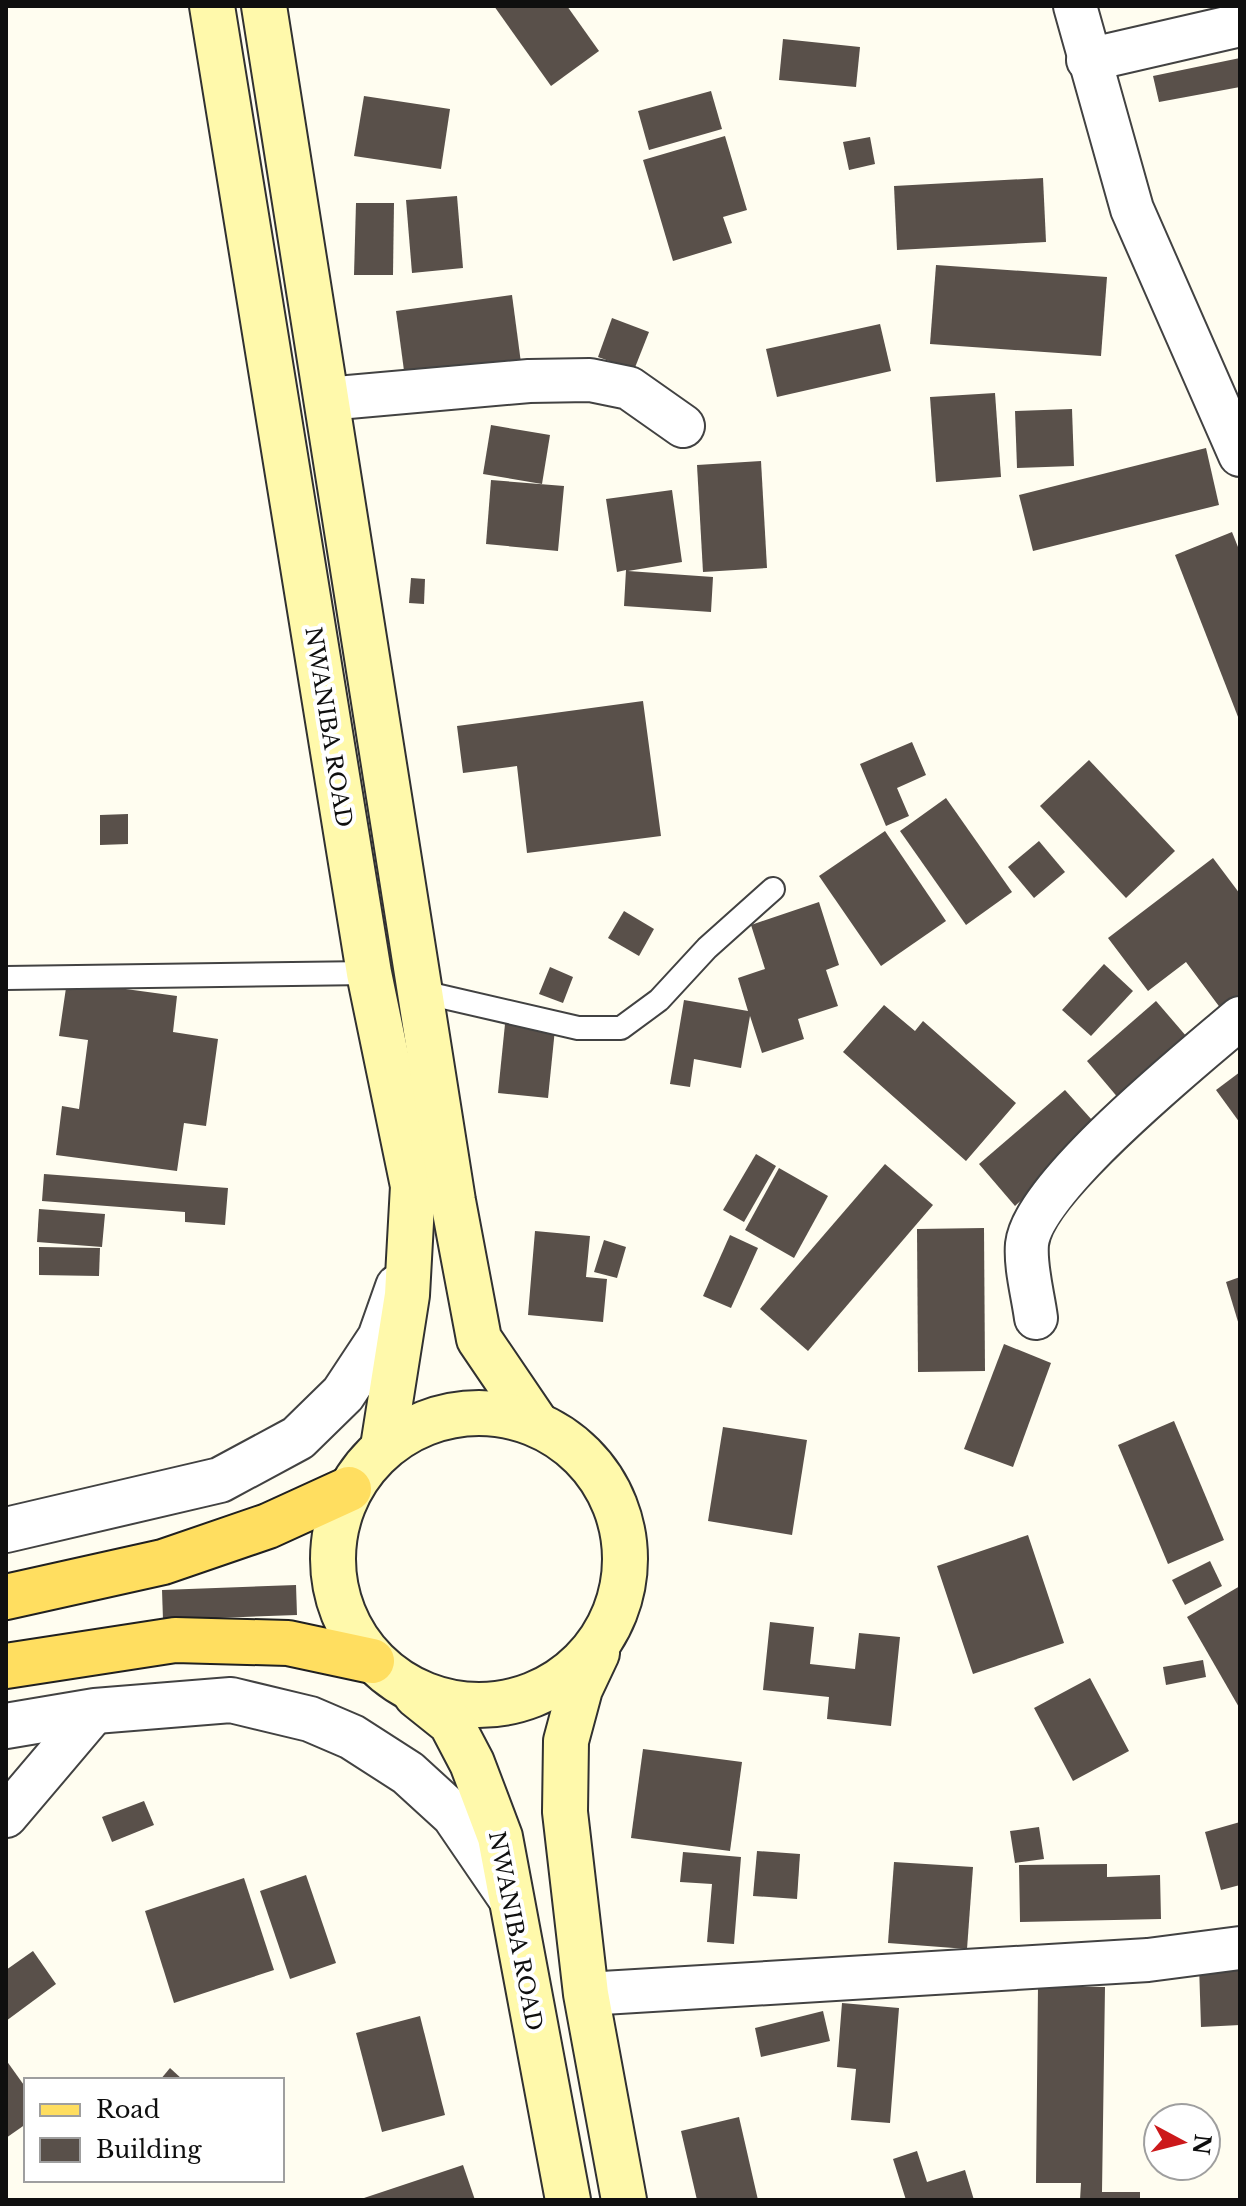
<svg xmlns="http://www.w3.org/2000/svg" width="1246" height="2206" font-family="'Libre Baskerville',serif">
<rect width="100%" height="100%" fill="#fffdf0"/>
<!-- building -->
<g fill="#59504a">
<polygon points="494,6 567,6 599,51 551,86"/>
<polygon points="783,39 860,47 856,87 779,80"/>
<polygon points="1240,58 1240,87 1159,102 1153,76"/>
<polygon points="711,91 722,129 649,150 638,111"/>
<polygon points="364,96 450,109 441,169 354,156"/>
<polygon points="725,136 747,210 723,217 732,243 673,261 643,160"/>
<polygon points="870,137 875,164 849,170 843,142"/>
<polygon points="1043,178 1046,242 897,250 894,186"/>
<polygon points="457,196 463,268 412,273 406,200"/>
<polygon points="356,203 394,203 393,275 354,275"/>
<polygon points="936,265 1107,277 1101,356 930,344"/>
<polygon points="512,295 523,378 407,393 396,311"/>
<polygon points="612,318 649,332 634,370 598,357"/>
<polygon points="880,324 891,371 777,397 766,349"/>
<polygon points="995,393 1001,477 936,482 930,397"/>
<polygon points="1072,409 1074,466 1017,468 1015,411"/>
<polygon points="491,425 550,435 542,484 483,474"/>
<polygon points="1206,448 1219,505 1033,551 1019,495"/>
<polygon points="761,461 767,568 703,572 697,465"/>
<polygon points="491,480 564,486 558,551 486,544"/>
<polygon points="672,490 682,562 628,571 713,577 711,612 624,606 626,570 617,572 606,499"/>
<polygon points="1232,532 1240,552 1240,722 1175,555"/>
<polygon points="411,578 425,579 424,604 409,603"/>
<polygon points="643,701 661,836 527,853 517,766 463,773 457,726"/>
<polygon points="912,742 926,775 897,788 909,816 886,826 860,764"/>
<polygon points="1089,760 1175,851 1126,898 1040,806"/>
<polygon points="946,798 1012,892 966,925 900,831"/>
<polygon points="128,814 128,844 100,845 100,815"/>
<polygon points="885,831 946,921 881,966 819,876"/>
<polygon points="1039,841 1065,872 1034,898 1008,867"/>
<polygon points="1213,858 1240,894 1240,1019 1233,1025 1186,962 1148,991 1108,938"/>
<polygon points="819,902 839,965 826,970 838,1006 798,1019 804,1039 762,1053 750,1016 741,1068 694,1059 690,1087 670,1084 684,1000 748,1011 738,978 765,969 751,925"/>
<polygon points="624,911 654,929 639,956 608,938"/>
<polygon points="1104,964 1133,991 1091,1036 1062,1010"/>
<polygon points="550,967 573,977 563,1003 539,994"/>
<polygon points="67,981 177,996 173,1032 218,1039 206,1126 184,1123 177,1171 56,1155 62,1106 79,1109 88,1040 59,1036"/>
<polygon points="1156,1001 1199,1051 1130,1112 1087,1061"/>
<polygon points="884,1005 915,1031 923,1021 1016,1103 966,1161 843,1052"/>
<polygon points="505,1024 555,1029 548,1098 498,1093"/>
<polygon points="1240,1072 1240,1123 1216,1090"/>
<polygon points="1065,1090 1101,1130 1015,1206 979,1164"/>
<polygon points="756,1154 776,1166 744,1222 723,1210"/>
<polygon points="885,1164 933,1205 808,1351 760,1309"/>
<polygon points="779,1168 828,1196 794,1258 745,1230"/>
<polygon points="44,1174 228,1188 225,1225 185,1222 185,1212 42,1201"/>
<polygon points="39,1209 105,1214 102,1247 37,1242"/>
<polygon points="984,1228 985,1371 918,1372 917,1229"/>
<polygon points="535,1231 590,1236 586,1277 607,1279 603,1322 528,1315"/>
<polygon points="730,1235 758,1248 731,1308 703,1296"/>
<polygon points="604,1240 626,1247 617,1278 594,1272"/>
<polygon points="39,1247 100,1248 99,1276 39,1275"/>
<polygon points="1240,1277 1240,1324 1239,1325 1226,1282"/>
<polygon points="1004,1344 1051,1363 1013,1467 964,1449"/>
<polygon points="1174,1421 1224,1540 1168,1564 1118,1445"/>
<polygon points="723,1427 807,1440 792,1535 708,1521"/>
<polygon points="1028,1535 1064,1643 973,1674 937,1566"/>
<polygon points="1210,1561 1222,1586 1185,1605 1172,1580"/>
<polygon points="296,1585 297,1615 163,1620 162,1590"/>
<polygon points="1240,1586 1240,1709 1187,1617"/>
<polygon points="770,1622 814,1627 810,1664 855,1669 859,1633 900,1637 891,1726 827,1719 829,1697 763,1690"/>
<polygon points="1203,1660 1206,1677 1166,1685 1163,1667"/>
<polygon points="1090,1678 1129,1751 1073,1781 1034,1708"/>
<polygon points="643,1749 742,1762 730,1851 631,1838"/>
<polygon points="144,1801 154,1825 112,1842 102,1817"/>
<polygon points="1240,1822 1240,1885 1221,1890 1205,1832"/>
<polygon points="1039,1827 1044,1859 1015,1863 1010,1831"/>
<polygon points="757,1851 800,1854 797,1899 753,1896"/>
<polygon points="683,1852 741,1857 734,1944 707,1942 712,1884 680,1882"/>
<polygon points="894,1862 973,1867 967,1949 888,1943"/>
<polygon points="1107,1864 1107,1877 1160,1875 1161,1919 1020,1922 1019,1865"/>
<polygon points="306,1875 336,1963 290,1979 260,1891"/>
<polygon points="244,1878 274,1970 174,2003 145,1911"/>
<polygon points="33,1951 56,1984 6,2021 6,1970"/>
<polygon points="1240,1963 1240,2025 1201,2027 1199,1965"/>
<polygon points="1038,1986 1105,1987 1102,2192 1140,2192 1140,2200 1080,2200 1081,2183 1036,2183"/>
<polygon points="842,2003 899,2008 890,2123 851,2120 856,2069 837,2067"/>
<polygon points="823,2011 830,2041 761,2057 755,2028"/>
<polygon points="420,2016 445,2115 382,2132 356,2033"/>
<polygon points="6,2060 26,2088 26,2124 6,2138"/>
<polygon points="170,2068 183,2080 160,2080"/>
<polygon points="739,2117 758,2200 697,2200 681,2131"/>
<polygon points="917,2151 927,2182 965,2170 974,2200 906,2200 893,2159"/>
<polygon points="463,2165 475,2200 361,2200 361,2199"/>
</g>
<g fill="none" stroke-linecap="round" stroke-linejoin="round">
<!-- service casing -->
<g stroke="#424242" stroke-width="26">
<g id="service">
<polyline points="6,978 369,973"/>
<polyline points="422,992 578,1028 621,1028 659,1000 707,948 773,889"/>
</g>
</g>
<!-- minor casing -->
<g stroke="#424242" stroke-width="46">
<g id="minor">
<polyline points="1075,6 1132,209 1240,455"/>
<polyline points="1088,60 1240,25"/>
<polyline points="326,399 529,381 590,380 629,388 683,426"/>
<path d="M1036,1318C1033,1295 1025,1267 1027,1244C1033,1187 1193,1058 1240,1018"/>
<polyline points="6,1816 95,1711"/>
<polyline points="586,1994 1148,1960 1240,1948"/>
</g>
</g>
<!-- tertiary casing -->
<g stroke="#424242" stroke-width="48">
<g id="tertiary">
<polyline points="6,1530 220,1480 298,1438 343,1394 380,1338 398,1287"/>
<polyline points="6,1726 95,1711 231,1700 310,1719 352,1737 408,1773 454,1815 510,1897"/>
</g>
</g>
<!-- secondary casing -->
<g stroke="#313131" stroke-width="48">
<g id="secondary">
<polyline points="212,6 369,973 413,1186 407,1295 383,1447"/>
<polyline points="264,6 453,1201 479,1339 536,1423"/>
<circle cx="479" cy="1559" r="146"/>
<polyline points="597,1653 580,1689 566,1741 565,1812 586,1994 624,2200"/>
<polyline points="416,1695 451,1723 472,1763 500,1837 568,2200"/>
</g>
</g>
<!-- primary casing -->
<g stroke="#202020" stroke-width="48">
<g id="primary">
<polyline points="6,1597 163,1562 268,1526 349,1489"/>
<polyline points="6,1666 175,1640 288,1643 372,1661"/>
</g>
</g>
<!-- service -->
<use href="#service" stroke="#fff" stroke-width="22"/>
<!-- minor -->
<use href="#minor" stroke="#fff" stroke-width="42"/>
<!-- tertiary -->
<use href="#tertiary" stroke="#fff" stroke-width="44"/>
<!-- secondary -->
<use href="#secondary" stroke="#fff9ab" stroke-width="44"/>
<!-- primary -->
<use href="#primary" stroke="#ffde60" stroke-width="44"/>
</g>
<g text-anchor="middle" stroke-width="8" stroke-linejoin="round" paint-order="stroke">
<!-- street labels -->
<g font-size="22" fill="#0f0f0f" stroke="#fff">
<text transform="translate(329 727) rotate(81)" y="8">NWANIBA ROAD</text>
<text transform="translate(516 1931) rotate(79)" y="8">NWANIBA ROAD</text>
</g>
</g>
<!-- border -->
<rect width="1246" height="2206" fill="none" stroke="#0f0f0f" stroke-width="16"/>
<!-- legend -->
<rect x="24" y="2078" width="260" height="104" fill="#ffffff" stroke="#9f9f9f" stroke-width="2"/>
<rect x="40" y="2104" width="40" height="12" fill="#ffde60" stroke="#9f9f9f" stroke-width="2"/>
<text x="96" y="2118" font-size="24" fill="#0f0f0f">Road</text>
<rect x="40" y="2138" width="40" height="24" fill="#59504a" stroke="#9f9f9f" stroke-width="2"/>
<text x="96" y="2158" font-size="24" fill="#0f0f0f">Building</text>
<!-- north arrow -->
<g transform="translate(1182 2142) rotate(97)"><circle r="38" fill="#ffffff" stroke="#9f9f9f" stroke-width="2"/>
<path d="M0-6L14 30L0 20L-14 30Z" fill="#cc191b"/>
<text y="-12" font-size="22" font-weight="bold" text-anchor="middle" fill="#0f0f0f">N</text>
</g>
</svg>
